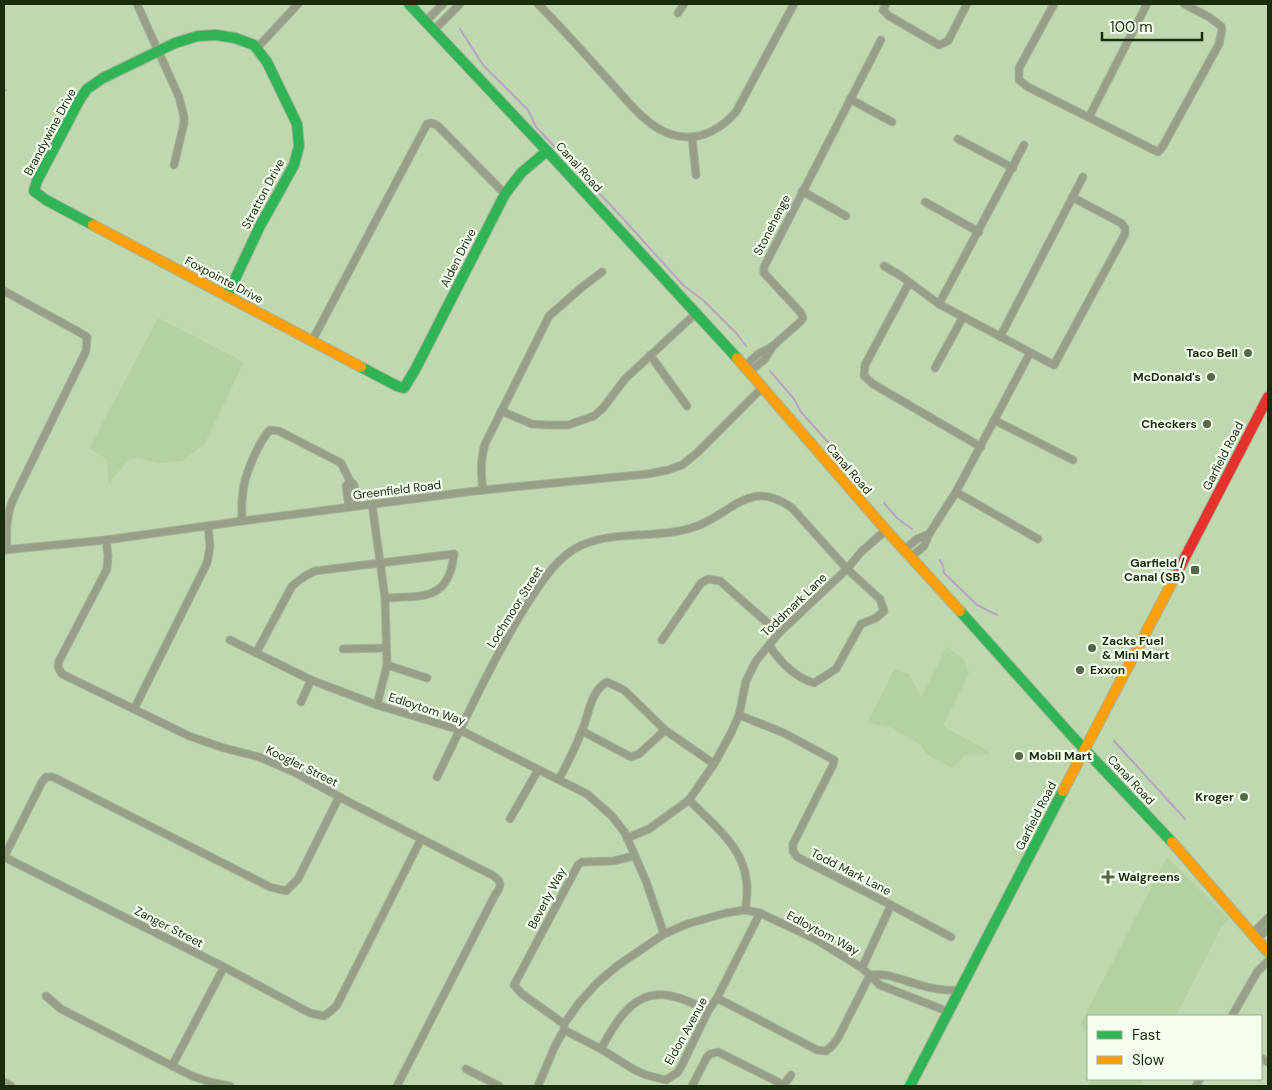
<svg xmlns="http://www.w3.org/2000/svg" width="1272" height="1090" font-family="'DM Sans',sans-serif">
<rect width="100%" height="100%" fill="#c0d8b0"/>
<!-- green -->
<g fill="#b3d29f">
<polygon points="158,318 244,362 204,445 182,461 159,463 138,458 127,461 109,483 106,458 89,449"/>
<polygon points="947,647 963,658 969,673 943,726 990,752 988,755 965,755 952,768 926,754 921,745 890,727 867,723 895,669 909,674 921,697"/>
<polygon points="1167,857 1229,919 1222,926 1176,1016 1088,1016 1088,1030 1080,1025"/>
<polygon points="1092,1079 1144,1079 1140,1086 1088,1086"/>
</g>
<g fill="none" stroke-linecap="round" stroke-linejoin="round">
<!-- stream -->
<g stroke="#baa3c5" stroke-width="2">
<polyline points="460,29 483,65 528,110 536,127 617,212 684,286 703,300 737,334 746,346"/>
<polyline points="4,91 6,90"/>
<polyline points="770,371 794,399 801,412 870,489"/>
<polyline points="884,503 897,518 912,529"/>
<polyline points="940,560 943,566 944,573 977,605 997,615"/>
<polyline points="1114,741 1185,819"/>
</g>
<!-- street casing -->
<g stroke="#a3b696" stroke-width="9">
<g id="street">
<polyline points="137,4 179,97 184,117 184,123 174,165"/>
<path d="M538,4C563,29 587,56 611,83C627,100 643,122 665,132C693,144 717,133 736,112L794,4"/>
<polyline points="886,4 883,10 889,16 939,45 948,41 967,4"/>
<polyline points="1054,4 1019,68 1019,80 1028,87 1158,152 1163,146 1219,44 1222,30 1221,26 1209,17 1184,4"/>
<polyline points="678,13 684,4"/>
<polyline points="426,21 443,4"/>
<polyline points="434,30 460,4"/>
<polyline points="257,48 298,4"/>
<polyline points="850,99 892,122"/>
<polyline points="1089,117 1147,4"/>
<polyline points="692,137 696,175"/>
<polyline points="958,139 1013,168"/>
<polyline points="802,191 846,216"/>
<polyline points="925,202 979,232"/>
<polyline points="884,266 901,276 939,304 1054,365 1125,234 1125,228 1121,223 1072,197"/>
<polyline points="909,283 865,365 864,376 873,384 981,447"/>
<path d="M4,291L79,332L87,337L86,351L13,500C6,517 6,532 7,550"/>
<polyline points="939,304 1024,145"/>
<polyline points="1000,337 1083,177"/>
<polyline points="312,341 427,124 432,123 438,126 505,194"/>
<polyline points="773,346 800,322 803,318 801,313 764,273 764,267 881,40"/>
<polyline points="650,355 687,406"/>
<polyline points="744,367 758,354 773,346 764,360 749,372"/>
<polyline points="935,368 963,317"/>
<polyline points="501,411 532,424 548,425 568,425 594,416 603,408 625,379 695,314"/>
<polyline points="994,420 1073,460"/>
<path d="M483,490C481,474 480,460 485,444L549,316L581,288L602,272"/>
<polyline points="956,492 1038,539"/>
<polyline points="372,504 385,598 387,665 377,705"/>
<polyline points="349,507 346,486 350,481 354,485 357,506"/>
<path d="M242,521C242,511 241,502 243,492C244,476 259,441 270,430L279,431L341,463L350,481"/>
<polyline points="929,534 956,492 1030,353"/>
<path d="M106,540L108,556L107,569L59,661L58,667L62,674L189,736L224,748L259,757L292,771L347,801L492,875C502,881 502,886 495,895L397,1086"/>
<polyline points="4,550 106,540 242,521 483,490 648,474 668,470 682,465 697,453 762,388"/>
<polyline points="904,550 917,539 929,534 924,546 911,557"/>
<polyline points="230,640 311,680 377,705 460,730 587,794 612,816 625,833 646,881 664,934"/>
<polyline points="662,640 701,583 708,579 720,581 779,633"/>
<polyline points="343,649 386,648"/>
<path d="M256,653L292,586L305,576L315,571L454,554C449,601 423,596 385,598"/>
<polyline points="387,665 427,678"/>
<polyline points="301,702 311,680"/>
<polyline points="134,709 207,563 210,547 208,526"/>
<polyline points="739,715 784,733 834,760 833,765 793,844 793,851 797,857 891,905 862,968"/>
<polyline points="582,731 631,757 639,754 665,730"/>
<path d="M437,777C465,720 491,663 524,609C539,586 555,557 582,545C620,529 660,540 697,526C734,512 750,478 792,508L847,569L880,599L884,611L876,618L861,624L836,669L814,683C794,677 780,662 769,645"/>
<path d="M559,779C567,764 575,749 581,733C589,717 589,692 607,682L624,690L665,730L714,764"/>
<path d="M689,800C723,834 756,857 745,910"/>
<polyline points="510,819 538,770"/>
<polyline points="627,838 649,829 689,800 714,764 731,733 739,715 746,681 756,661 779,633 847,569 861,552 886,530"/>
<polyline points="4,857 224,967 310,1013 324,1016 331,1011 337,1005 421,839"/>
<polyline points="4,857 42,782 46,777 53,777 270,887 286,891 298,879 339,797"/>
<polyline points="891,905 951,937"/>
<polyline points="1252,934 1268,918"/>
<polyline points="1257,939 1268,929"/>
<path d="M870,975C886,972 904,981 920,985C933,989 946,991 960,990"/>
<polyline points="46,996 61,1009 192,1076 210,1082 230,1086"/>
<polyline points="717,998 817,1050 826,1051 832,1046 838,1038 870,975"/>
<polyline points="1232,1016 1257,972 1268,961"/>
<polyline points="564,1024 522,994 514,985 578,865 582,862 613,861 634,856"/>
<polyline points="564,1030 601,1049 633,1069 646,1075 666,1080 678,1072 682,1065 708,1011 717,998 760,913"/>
<path d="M601,1049C629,996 651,979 708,1011"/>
<polyline points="1261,1058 1268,1062"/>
<polyline points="172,1066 224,967"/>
<polyline points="466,1069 499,1086"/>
<polyline points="4,1082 11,1086"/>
<polyline points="538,1086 555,1046 564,1030 564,1024 579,1003 597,983 617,966 664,934 687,924 726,913 745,910 760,913 815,939 862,968 880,985 949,1012"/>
<polyline points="692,1086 707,1057 710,1054 718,1052 784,1085"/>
<polyline points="783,1086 791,1075"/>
<polyline points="1196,1086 1200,1079"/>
</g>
</g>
<!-- fast casing -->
<g stroke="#a3b696" stroke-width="12">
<g id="fast">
<polyline points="409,4 547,151 737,358"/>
<polyline points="93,225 46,200 34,191 37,181 80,99 87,89 103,78 175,43 198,36 216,35 235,38 254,45 267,62 297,124 299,146 294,165 260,226 227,296"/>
<polyline points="361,367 397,386 404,388 415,370 505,194 521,173 547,151"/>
<polyline points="960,611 1072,736 1172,842"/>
<polyline points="910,1086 1063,791"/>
</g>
</g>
<!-- slow casing -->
<g stroke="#a3b696" stroke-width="12">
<g id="slow">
<polyline points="93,225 361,367"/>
<polyline points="737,358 886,530 960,611"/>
<polyline points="1063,791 1178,571"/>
<polyline points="1172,842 1268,952"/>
</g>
</g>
<!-- jam casing -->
<g stroke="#a3b696" stroke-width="12">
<polyline id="jam" points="1178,571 1268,397"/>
</g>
<!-- street -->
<use href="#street" stroke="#999e89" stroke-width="7"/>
<!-- fast -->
<use href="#fast" stroke="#30b455" stroke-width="10"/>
<!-- slow -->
<use href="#slow" stroke="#ff9f0a" stroke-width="10"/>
<!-- jam -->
<use href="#jam" stroke="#e5322d" stroke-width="10"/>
</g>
<!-- markers -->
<g fill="#556847" stroke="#f5feef" stroke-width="2">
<circle cx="1248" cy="353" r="5"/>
<circle cx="1211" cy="377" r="5"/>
<circle cx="1207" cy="424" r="5"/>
<rect x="1190" y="565" width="10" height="10" rx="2.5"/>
<circle cx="1092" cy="648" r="5"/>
<circle cx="1080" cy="670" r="5"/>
<circle cx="1019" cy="756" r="5"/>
<circle cx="1244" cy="797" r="5"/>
<path d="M1105.5 869.5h5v5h5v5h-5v5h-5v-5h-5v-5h5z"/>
</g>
<g text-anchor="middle" stroke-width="4.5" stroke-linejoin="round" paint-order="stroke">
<!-- street labels -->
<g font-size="12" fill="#1b2c0e" stroke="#f5feef">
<text transform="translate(50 132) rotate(-62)" y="4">Brandywine Drive</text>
<text transform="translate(579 167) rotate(48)" y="4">Canal Road</text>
<text transform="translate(263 194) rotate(-62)" y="4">Stratton Drive</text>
<text transform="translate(772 225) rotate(-63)" y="4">Stonehenge</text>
<text transform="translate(458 258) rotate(-63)" y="4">Alden Drive</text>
<text transform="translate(224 280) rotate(28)" y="4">Foxpointe Drive</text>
<text transform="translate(1223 456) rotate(-63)" y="4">Garfield Road</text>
<text transform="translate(849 469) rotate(49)" y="4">Canal Road</text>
<text transform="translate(397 490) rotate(-7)" y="4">Greenfield Road</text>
<text transform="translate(794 605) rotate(-44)" y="4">Toddmark Lane</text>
<text transform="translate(515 607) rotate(-58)" y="4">Lochmoor Street</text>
<text transform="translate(427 709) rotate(18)" y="4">Edloytom Way</text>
<text transform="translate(302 766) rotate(26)" y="4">Koogler Street</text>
<text transform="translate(1131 780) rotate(47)" y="4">Canal Road</text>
<text transform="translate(1036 816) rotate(-63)" y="4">Garfield Road</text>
<text transform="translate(851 872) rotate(27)" y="4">Todd Mark Lane</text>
<text transform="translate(547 898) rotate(-62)" y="4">Beverly Way</text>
<text transform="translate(169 927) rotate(27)" y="4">Zanger Street</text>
<text transform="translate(823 933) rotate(28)" y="4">Edloytom Way</text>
<text transform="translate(686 1031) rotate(-61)" y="4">Eldon Avenue</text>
</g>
<!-- poi labels -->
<g font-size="12" font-weight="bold" fill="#1b2c0e" stroke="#f5feef" text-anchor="end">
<text x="1238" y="357">Taco Bell</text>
<text x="1201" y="381">McDonald's</text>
<text x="1197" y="428">Checkers</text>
<text x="1185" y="567">Garfield /<tspan x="1185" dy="14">Canal (SB)</tspan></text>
<text x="1102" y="645" text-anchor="start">Zacks Fuel<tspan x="1102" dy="14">&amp; Mini Mart</tspan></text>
<text x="1090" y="674" text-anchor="start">Exxon</text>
<text x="1029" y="760" text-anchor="start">Mobil Mart</text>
<text x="1234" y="801">Kroger</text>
<text x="1118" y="881" text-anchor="start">Walgreens</text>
</g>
</g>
<!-- border -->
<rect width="1272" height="1090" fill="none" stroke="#1b2c0e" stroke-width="10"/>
<!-- legend -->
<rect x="1087" y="1015" width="175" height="65" fill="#f5feef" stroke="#9eaa95"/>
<rect x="1097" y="1031" width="25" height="8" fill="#30b455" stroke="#9eaa95"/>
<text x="1132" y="1040" font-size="15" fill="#1b2c0e">Fast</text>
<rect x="1097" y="1056" width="25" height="8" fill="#ff9f0a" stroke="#9eaa95"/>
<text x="1132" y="1065" font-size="15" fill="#1b2c0e">Slow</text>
<!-- scale -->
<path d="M1102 32v8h100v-8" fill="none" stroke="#1b2c0e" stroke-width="2.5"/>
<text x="1110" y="32" font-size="15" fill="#1b2c0e" stroke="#f5feef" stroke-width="4" paint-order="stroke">100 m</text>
</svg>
